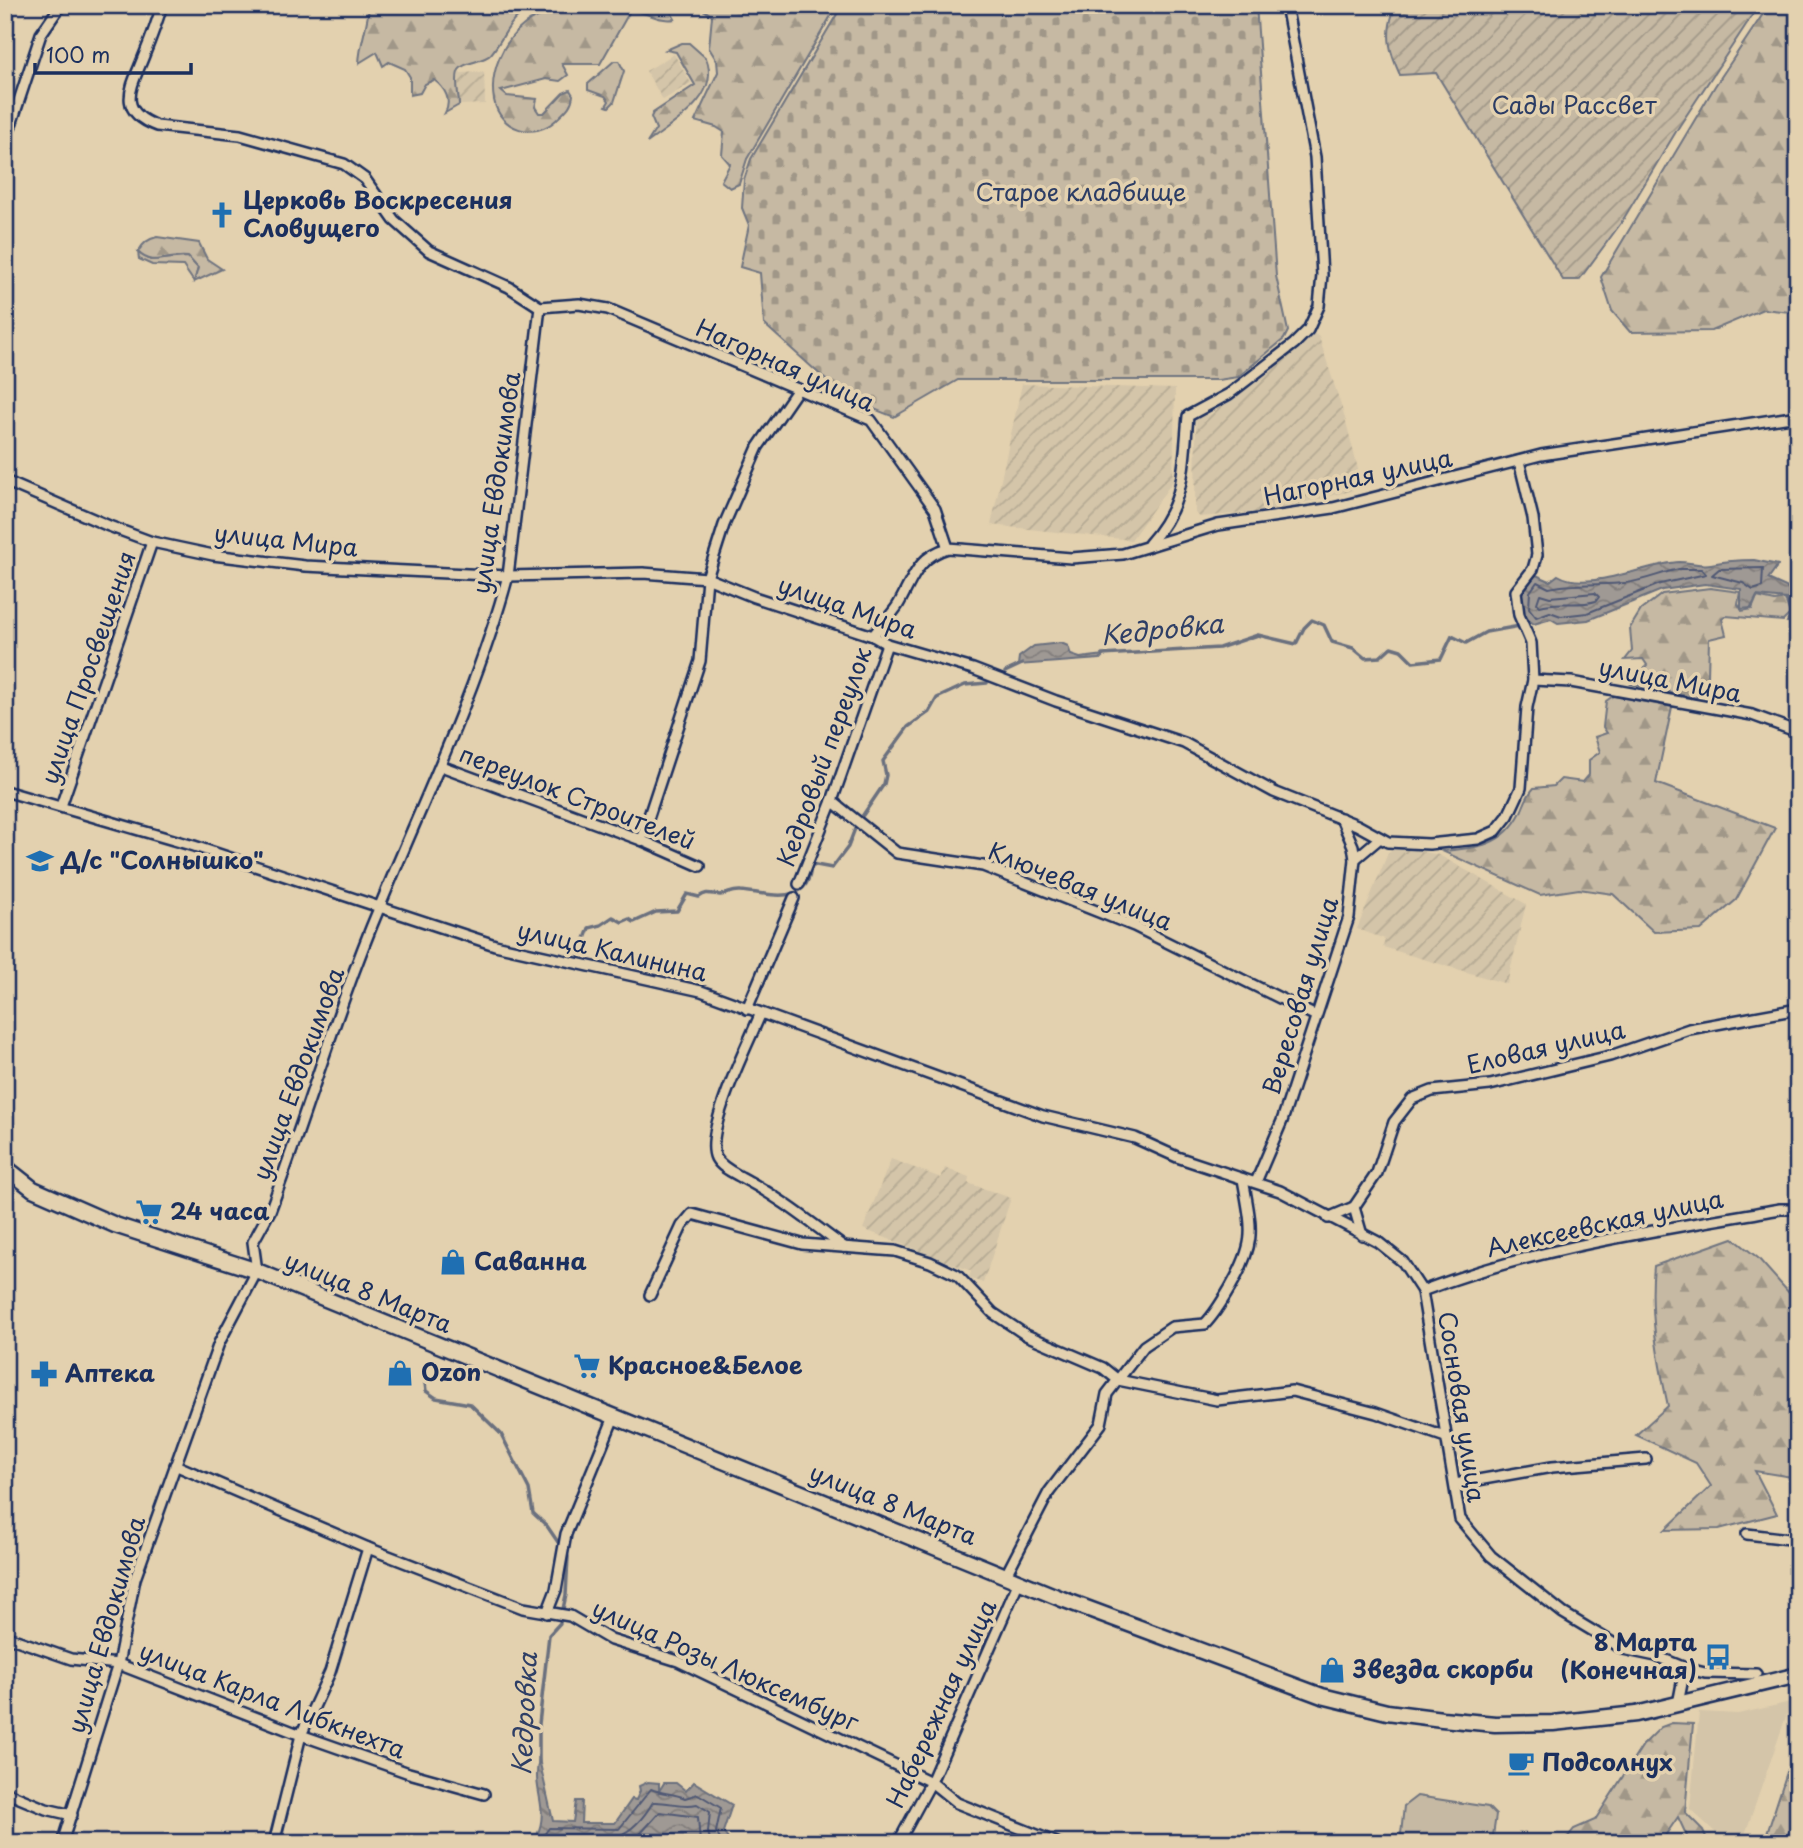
<svg xmlns="http://www.w3.org/2000/svg" width="1803" height="1848" font-family="'Playpen Sans',sans-serif">
<defs>
<pattern id="industrial-furrows" width="10" height="10" patternUnits="userSpaceOnUse" patternTransform="scale(1.75)"><rect width="10" height="10" fill="#d4c5a9"/><path d="M-1 1l2-2M0 10L10 0M9 11l2-2" fill="none" stroke="#b5aa94"/></pattern>
<pattern id="forest-firs" width="22" height="20" patternUnits="userSpaceOnUse" patternTransform="scale(1.75)"><rect width="22" height="20" fill="#c6b9a3"/><path d="M5 1l3.5 6h-7zM16 11l3.5 6h-7z" fill="#a09788"/></pattern>
<pattern id="cemetery-stones" width="16" height="16" patternUnits="userSpaceOnUse" patternTransform="scale(1.75)"><rect width="16" height="16" fill="#c6b9a3"/><path d="M2 7V4a2 2 0 0 1 4 0v3zM10 15v-3a2 2 0 0 1 4 0v3z" fill="#a09788"/></pattern>
<pattern id="garden-furrows" width="10" height="10" patternUnits="userSpaceOnUse" patternTransform="scale(1.75)"><rect width="10" height="10" fill="#c6b9a3"/><path d="M-1 1l2-2M0 10L10 0M9 11l2-2" fill="none" stroke="#a09788"/></pattern>
<pattern id="water-waves" width="16" height="10" patternUnits="userSpaceOnUse" patternTransform="scale(1.75)"><rect width="16" height="10" fill="#9f9994"/><path d="M0 5q4-4 8 0t8 0" fill="none" stroke="#817d7c"/></pattern>
</defs>
<rect width="100%" height="100%" fill="#e3d1af"/>
<filter id="ink" filterUnits="userSpaceOnUse"><feTurbulence type="fractalNoise" baseFrequency=".0143" numOctaves="2"/><feDisplacementMap in="SourceGraphic" scale="14" xChannelSelector="R" yChannelSelector="G"/><feConvolveMatrix kernelMatrix="1 2 1 2 8 2 1 2 1" color-interpolation-filters="sRGB"/></filter>
<g filter="url(#ink)">
<!-- built -->
<polygon fill="#d4c5a9" points="1791,1702 1742,1843 1727,1843 1690,1809 1699,1712 1738,1714"/>
<!-- industrial -->
<g fill="url(#industrial-furrows)">
<polygon points="674,54 691,83 663,100 646,71"/>
<polygon points="484,72 485,104 459,105 458,73"/>
<polygon points="1315,334 1319,337 1345,418 1360,477 1357,486 1351,491 1270,511 1200,517 1195,513 1196,418 1211,414 1304,339"/>
<polygon points="1022,384 1175,389 1173,481 1131,540 991,525"/>
<polygon points="1397,846 1439,855 1526,904 1507,984 1383,947 1385,939 1357,929 1388,853"/>
<polygon points="891,1159 941,1178 945,1168 969,1177 968,1183 1011,1198 983,1283 969,1278 971,1271 863,1229"/>
</g>
<!-- green -->
<g fill="#c6b9a3" stroke="#707480" stroke-width="2">
<polygon points="138,252 150,260 188,257 198,268 194,282 183,266 152,265 139,259"/>
<path d="M1417,1796L1488,1807L1496,1815L1492,1843C1471,1843 1414,1848 1401,1834L1404,1806Z"/>
</g>
<!-- forest -->
<g fill="url(#forest-firs)" stroke="#707480" stroke-width="2">
<path d="M369,5H540C509,14 508,33 491,54C483,63 462,61 458,72C455,81 459,96 459,105L445,113C452,100 445,88 434,80L425,84L420,93L410,95V77L405,69L389,62L383,66L377,52L359,63C360,42 368,26 369,5Z"/>
<path d="M569,5H667L675,19C659,22 647,11 630,11L600,64H562L568,75L560,81L546,79L501,91L507,96L537,99L535,107L539,113H544L563,93L570,90L573,95C572,107 564,112 556,120C535,140 500,131 494,100C489,72 503,41 525,24C537,14 555,13 569,5Z"/>
<path d="M679,5H824L832,14L747,159L739,184L730,188L721,181L730,164L722,155L724,132L716,127L695,121L718,72L717,61L709,48L712,16C702,7 695,7 682,10Z"/>
<polygon points="1769,5 1798,5 1798,313 1763,309 1711,331 1630,332 1612,311 1601,277 1715,86"/>
<path d="M682,43H689L706,58C722,97 672,124 647,143L656,129L651,117L653,113L695,85L676,52L666,50Z"/>
<polygon points="614,61 619,61 624,71 614,102 609,107 606,106 609,101 605,96 588,90 588,84"/>
<path d="M157,237L199,243L207,259L222,269L194,282L198,268L188,257C169,254 153,268 138,252C143,243 148,239 157,237Z"/>
<polygon points="1710,588 1740,592 1738,604 1742,611 1752,609 1757,597 1775,601 1785,599 1790,614 1783,621 1726,616 1722,619 1726,635 1709,639 1708,677 1696,698 1631,684 1647,665 1643,659 1625,660 1632,651 1630,628 1641,610 1662,594"/>
<path d="M1613,696L1672,707L1656,783L1775,828L1736,900L1701,930L1654,932L1613,894L1579,889L1540,895L1442,851C1477,848 1504,846 1521,812C1525,803 1527,795 1534,788L1554,786L1561,779L1583,782L1589,775V760L1600,752L1595,737L1607,733L1603,727L1606,701Z"/>
<path d="M1733,1238L1758,1258L1798,1303V1478L1755,1471L1777,1514L1719,1529L1665,1530L1711,1486L1696,1463L1636,1435L1668,1406C1658,1360 1649,1313 1654,1266Z"/>
<polygon points="1672,1723 1693,1724 1685,1812 1703,1830 1706,1837 1703,1843 1690,1843 1678,1817 1660,1843 1563,1843 1574,1829 1595,1820 1643,1745 1661,1727"/>
<polygon points="1798,1738 1798,1843 1764,1843"/>
</g>
<!-- cemetery -->
<polygon fill="url(#cemetery-stones)" stroke="#707480" stroke-width="2" points="829,5 1256,5 1276,276 1288,331 1284,339 1238,377 1218,380 958,380 894,417 846,398 764,324 760,273 740,267 749,225 742,208 744,180 751,159 837,14"/>
<!-- garden -->
<path fill="url(#garden-furrows)" stroke="#707480" stroke-width="2" d="M1390,5H1759L1680,125L1621,223L1579,280H1563L1436,73L1400,75C1390,53 1385,36 1393,13Z"/>
<!-- water -->
<g fill="url(#water-waves)" stroke="#6a6f7e" stroke-width="2">
<path d="M1754,560L1778,565L1768,579L1786,587L1793,595L1797,623L1787,622L1791,614L1786,599L1757,596L1751,608L1741,609V589L1705,584L1662,590L1588,620L1558,623L1551,619L1534,624C1521,616 1519,603 1523,588L1536,575L1550,581L1558,575C1588,593 1648,563 1679,562C1689,562 1702,566 1711,564C1725,561 1739,560 1754,560Z"/>
<polygon points="1061,643 1068,646 1071,655 1080,658 1104,655 1100,659 1018,665 1019,657 1034,646"/>
<path d="M539,1759L553,1821L573,1822L576,1801H582L581,1823H615L632,1799L636,1800L640,1791L639,1786L648,1782L659,1783V1791L664,1783H676L686,1791L694,1782L732,1805L723,1832L731,1843H492L537,1835C550,1808 531,1789 539,1759Z"/>
</g>
<g fill="none" stroke-linecap="round" stroke-linejoin="round">
<!-- shore -->
<g stroke="#505974" stroke-width="2">
<polygon points="1763,568 1762,587 1753,590 1743,583 1712,575 1719,569"/>
<path d="M1679,569H1701L1706,574L1660,584L1587,613L1561,616L1550,612L1536,617L1529,608L1530,592L1537,582L1549,588C1568,583 1603,585 1625,583C1643,581 1661,573 1679,569Z"/>
<path d="M1595,593L1599,597L1596,601C1576,607 1558,600 1540,606L1537,603L1540,594L1550,597Z"/>
<path d="M538,1843L549,1828L619,1829L651,1789C662,1794 673,1793 685,1798L698,1794L721,1808L716,1832L722,1843"/>
<path d="M551,1843L555,1838C603,1839 626,1848 653,1802C669,1801 682,1808 697,1804L710,1812L708,1832L711,1843"/>
<polyline points="632,1843 660,1812 698,1817 700,1843"/>
</g>
<!-- stream -->
<g stroke="#6a6f7e" stroke-width="3.5">
<polyline points="1102,655 1219,648 1258,635 1296,644 1304,628 1312,620 1324,625 1332,642 1353,648 1365,658 1380,657 1391,647 1401,650 1413,662 1441,659 1452,636 1466,643 1486,632 1520,626"/>
<polyline points="1005,672 1022,664"/>
<polyline points="863,815 884,784 886,775 883,761 908,727 929,712 937,698 965,685 987,683"/>
<path d="M579,955L589,928L601,925L613,917L622,922L629,919L634,922L656,912L677,911L687,894L699,897C707,891 710,894 720,895C726,895 733,890 741,891C772,894 810,907 811,864L832,868L848,847L856,826"/>
<polyline points="429,1360 424,1375 426,1391 436,1398 470,1404 501,1434 529,1489 533,1513 547,1526 562,1548"/>
<polyline points="539,1762 539,1724 549,1635 560,1623 566,1595 568,1557 566,1550"/>
</g>
<!-- street casing -->
<g stroke="#1b2f5e" stroke-width="14">
<g id="street">
<path d="M162,5C157,23 150,41 143,58C131,88 116,111 157,126L240,135L344,164L365,179L394,220L429,251L509,287L540,307L579,304L608,309L871,420L935,509L948,548L1071,558L1123,554L1218,525L1333,508L1541,455L1798,416"/>
<polyline points="5,143 41,34 61,5"/>
<polyline points="5,481 109,526 152,542 213,555 305,566 508,576 643,573 707,578 754,597 873,636 887,644 973,669 1056,701 1184,743 1274,792 1357,825 1388,842 1429,844 1478,839 1496,831 1508,816 1521,788 1527,707 1533,680 1531,643 1519,615 1516,591 1533,569 1537,555 1533,518 1519,461"/>
<path d="M1149,544C1186,503 1183,468 1188,416L1229,394L1294,344L1308,330L1319,306L1322,275L1315,157L1286,5"/>
<path d="M873,636C881,625 891,616 898,605C913,579 917,557 948,548"/>
<polyline points="1533,680 1571,682 1752,715 1798,732"/>
<polyline points="441,766 641,840 700,866"/>
<polyline points="5,791 194,846 495,945 701,991 1043,1116 1135,1138 1177,1157 1280,1191 1378,1242 1403,1262 1422,1291 1460,1519 1491,1556 1563,1613 1623,1649 1656,1656 1685,1668 1678,1704"/>
<polyline points="832,801 897,853 983,866 1134,926 1316,1016"/>
<polyline points="61,806 152,542"/>
<polyline points="641,840 700,661 707,578 724,525 758,447 798,389"/>
<polyline points="1355,859 1380,838"/>
<polyline points="799,884 832,801 887,644"/>
<polyline points="747,1009 794,898"/>
<path d="M760,1015C749,1042 703,1132 716,1158C721,1167 732,1172 741,1177C779,1197 810,1222 844,1247"/>
<polyline points="1256,1182 1282,1121 1349,917 1355,859 1353,846 1341,818"/>
<polyline points="1328,1218 1354,1207"/>
<polyline points="1362,1235 1354,1207 1377,1173 1394,1122 1412,1099 1432,1091 1490,1085 1610,1056 1689,1029 1798,1009"/>
<path d="M1422,1291C1537,1247 1659,1230 1780,1209H1798"/>
<polyline points="650,1295 682,1226 692,1214 802,1244 895,1251 930,1262 957,1275 993,1313 1026,1335 1103,1368 1118,1380 1217,1400 1292,1391 1376,1413 1448,1438"/>
<polyline points="175,1465 368,1548 523,1608 570,1616 611,1640 678,1661 931,1782 957,1803 1057,1843"/>
<polyline points="1455,1484 1552,1467 1646,1459"/>
<polyline points="1747,1534 1798,1540"/>
<path d="M1006,1575L1049,1492L1101,1424L1107,1394L1144,1346L1172,1327L1205,1324C1215,1314 1223,1300 1230,1288C1257,1241 1252,1231 1243,1179"/>
<polyline points="547,1613 556,1590 566,1534 614,1417"/>
<polyline points="5,1636 71,1659 118,1664 301,1735 409,1773 484,1794"/>
<polyline points="1685,1668 1705,1673 1756,1674"/>
<polyline points="5,1792 46,1809 72,1815"/>
<path d="M62,1843L118,1664L135,1579L219,1343L257,1271L253,1242L270,1211C308,1110 338,1005 380,906C425,797 477,690 508,576L540,307"/>
<polyline points="274,1843 301,1735 330,1672 368,1548"/>
<polyline points="898,1843 931,1782 1019,1581"/>
</g>
</g>
<!-- primary casing -->
<g stroke="#1b2f5e" stroke-width="19">
<polyline id="primary" points="5,1167 33,1189 115,1225 257,1271 1062,1599 1322,1696 1387,1712 1442,1719 1495,1724 1553,1723 1636,1714 1798,1675"/>
</g>
<!-- street -->
<use href="#street" stroke="#e3d1af" stroke-width="9"/>
<!-- primary -->
<use href="#primary" stroke="#e3d1af" stroke-width="14"/>
</g>
</g>
<!-- icons -->
<defs>
<g id="church-bare" transform="scale(2.1)"><path d="M-1.2-6h2.4v3.5h3.3v2.4h-3.3V6h-2.4V-.1h-3.3v-2.4h3.3Z" fill="#1f6fb2" stroke="#e3d1af" stroke-width="2.5" paint-order="stroke"/></g>
<g id="school-bare" transform="scale(2.1)"><path d="M0-5L7-2L0 1L-7-2ZM-4 1L0 2.5L4 1V4Q0 6-4 4Z" fill="#1f6fb2" stroke="#e3d1af" stroke-width="2.5" paint-order="stroke"/></g>
<g id="supermarket-bare" transform="scale(2.1)"><path d="M-6-5.5h2.5l.6 2H6L4.5 2H-2.5L-4.4-4H-6ZM-1.5 3.2a1.3 1.3 0 1 0 .1 0ZM3 3.2a1.3 1.3 0 1 0 .1 0Z" fill="#1f6fb2" stroke="#e3d1af" stroke-width="2.5" paint-order="stroke"/></g>
<g id="shop-bare" transform="scale(2.1)"><path d="M-5-2.5h2.3a2.7 3.5 0 0 1 5.4 0H5L5.5 6h-11ZM-1.5-2.5h3a1.5 2.3 0 0 0-3 0Z" fill="#1f6fb2" stroke="#e3d1af" stroke-width="2.5" paint-order="stroke"/></g>
<g id="pharmacy-bare" transform="scale(2.1)"><path d="M-2-6h4v4h4v4h-4v4h-4v-4h-4v-4h4Z" fill="#1f6fb2" stroke="#e3d1af" stroke-width="2.5" paint-order="stroke"/></g>
<g id="bus-bare" transform="scale(2.1)"><path d="M-5-6H5V4H4V6H2V4H-2V6H-4V4H-5ZM-3.5-4V0h7V-4ZM-3.5 1.2v1.5H-2V1.2ZM2 1.2v1.5H3.5V1.2Z" fill="#1f6fb2" stroke="#e3d1af" stroke-width="2.5" paint-order="stroke"/></g>
<g id="cafe-bare" transform="scale(2.1)"><path d="M-5.5-4.5H6V0H3Q3 3.5 0 3.5H-2.5Q-5.5 3.5-5.5 0ZM3-3.2v2h1.7v-2ZM-6 4.5H4V6H-6Z" fill="#1f6fb2" stroke="#e3d1af" stroke-width="2.5" paint-order="stroke"/></g>
</defs>
<g fill-rule="evenodd">
<use href="#church-bare" x="222" y="215"/>
<use href="#school-bare" x="40" y="861"/>
<use href="#supermarket-bare" x="149" y="1212"/>
<use href="#shop-bare" x="453" y="1262"/>
<use href="#supermarket-bare" x="587" y="1366"/>
<use href="#shop-bare" x="400" y="1373"/>
<use href="#pharmacy-bare" x="44" y="1374"/>
<use href="#bus-bare" x="1718" y="1657"/>
<use href="#shop-bare" x="1332" y="1670"/>
<use href="#cafe-bare" x="1521" y="1763"/>
</g>
<g text-anchor="middle" stroke-width="7" stroke-linejoin="round" paint-order="stroke">
<!-- park labels -->
<g font-size="24" fill="#2c3d65" stroke="#e3d1af">
<text x="1574" y="114">Сады Рассвет</text>
<text x="1081" y="201">Старое кладбище</text>
</g>
<!-- poi labels -->
<g font-size="24" font-weight="bold" fill="#1b2f5e" stroke="#e3d1af" text-anchor="start">
<text x="243" y="209">Церковь Воскресения<tspan x="243" dy="28">Словущего</tspan></text>
<text x="61" y="869">Д/с "Солнышко"</text>
<text x="170" y="1220">24 часа</text>
<text x="474" y="1270">Саванна</text>
<text x="608" y="1374">Красное&amp;Белое</text>
<text x="421" y="1381">Ozon</text>
<text x="65" y="1382">Аптека</text>
<text x="1697" y="1651" text-anchor="end">8 Марта<tspan x="1697" dy="28">(Конечная)</tspan></text>
<text x="1353" y="1678">Звезда скорби</text>
<text x="1542" y="1771">Подсолнух</text>
</g>
<!-- street labels -->
<g font-size="24" fill="#1b2f5e" stroke="#e3d1af">
<text transform="translate(785 366) rotate(24)" y="8">Нагорная улица</text>
<text transform="translate(1358 478) rotate(-12)" y="8">Нагорная улица</text>
<text transform="translate(497 483) rotate(-82)" y="8">улица Евдокимова</text>
<text transform="translate(286 541) rotate(6)" y="8">улица Мира</text>
<text transform="translate(847 608) rotate(19)" y="8">улица Мира</text>
<text transform="translate(89 668) rotate(-71)" y="8">улица Просвещения</text>
<text transform="translate(1670 681) rotate(11)" y="8">улица Мира</text>
<text transform="translate(825 757) rotate(-70)" y="8">Кедровый переулок</text>
<text transform="translate(577 798) rotate(21)" y="8">переулок Строителей</text>
<text transform="translate(1080 887) rotate(22)" y="8">Ключевая улица</text>
<text transform="translate(612 952) rotate(13)" y="8">улица Калинина</text>
<text transform="translate(1301 996) rotate(-73)" y="8">Вересовая улица</text>
<text transform="translate(1546 1048) rotate(-13)" y="8">Еловая улица</text>
<text transform="translate(299 1074) rotate(-70)" y="8">улица Евдокимова</text>
<text transform="translate(1605 1224) rotate(-12)" y="8">Алексеевская улица</text>
<text transform="translate(368 1293) rotate(22)" y="8">улица 8 Марта</text>
<text transform="translate(1461 1407) rotate(81)" y="8">Сосновая улица</text>
<text transform="translate(893 1505) rotate(22)" y="8">улица 8 Марта</text>
<text transform="translate(107 1625) rotate(-74)" y="8">улица Евдокимова</text>
<text transform="translate(725 1666) rotate(24)" y="8">улица Розы Люксембург</text>
<text transform="translate(272 1701) rotate(21)" y="8">улица Карла Либкнехта</text>
<text transform="translate(942 1704) rotate(-65)" y="8">Набережная улица</text>
</g>
<!-- water labels -->
<g font-size="26" font-style="italic" fill="#2f3f66" stroke="#e3d1af">
<text transform="translate(1162 630) rotate(-6)" y="9">Кедровка</text>
<text transform="translate(525 1714) rotate(-87)" y="9">Кедровка</text>
</g>
</g>
<!-- margin -->
<rect width="1803" height="1848" fill="none" stroke="#e3d1af" stroke-width="28"/>
<rect x="14" y="14" width="1775" height="1820" fill="none" stroke="#1b2f5e" stroke-width="2.5" filter="url(#ink)"/>
<!-- scale -->
<path d="M35 63v10h156v-10" fill="none" stroke="#1b2f5e" stroke-width="3.5"/>
<text x="46" y="63" font-size="21" fill="#1b2f5e" stroke="#e3d1af" stroke-width="5" paint-order="stroke">100 m</text>
</svg>
